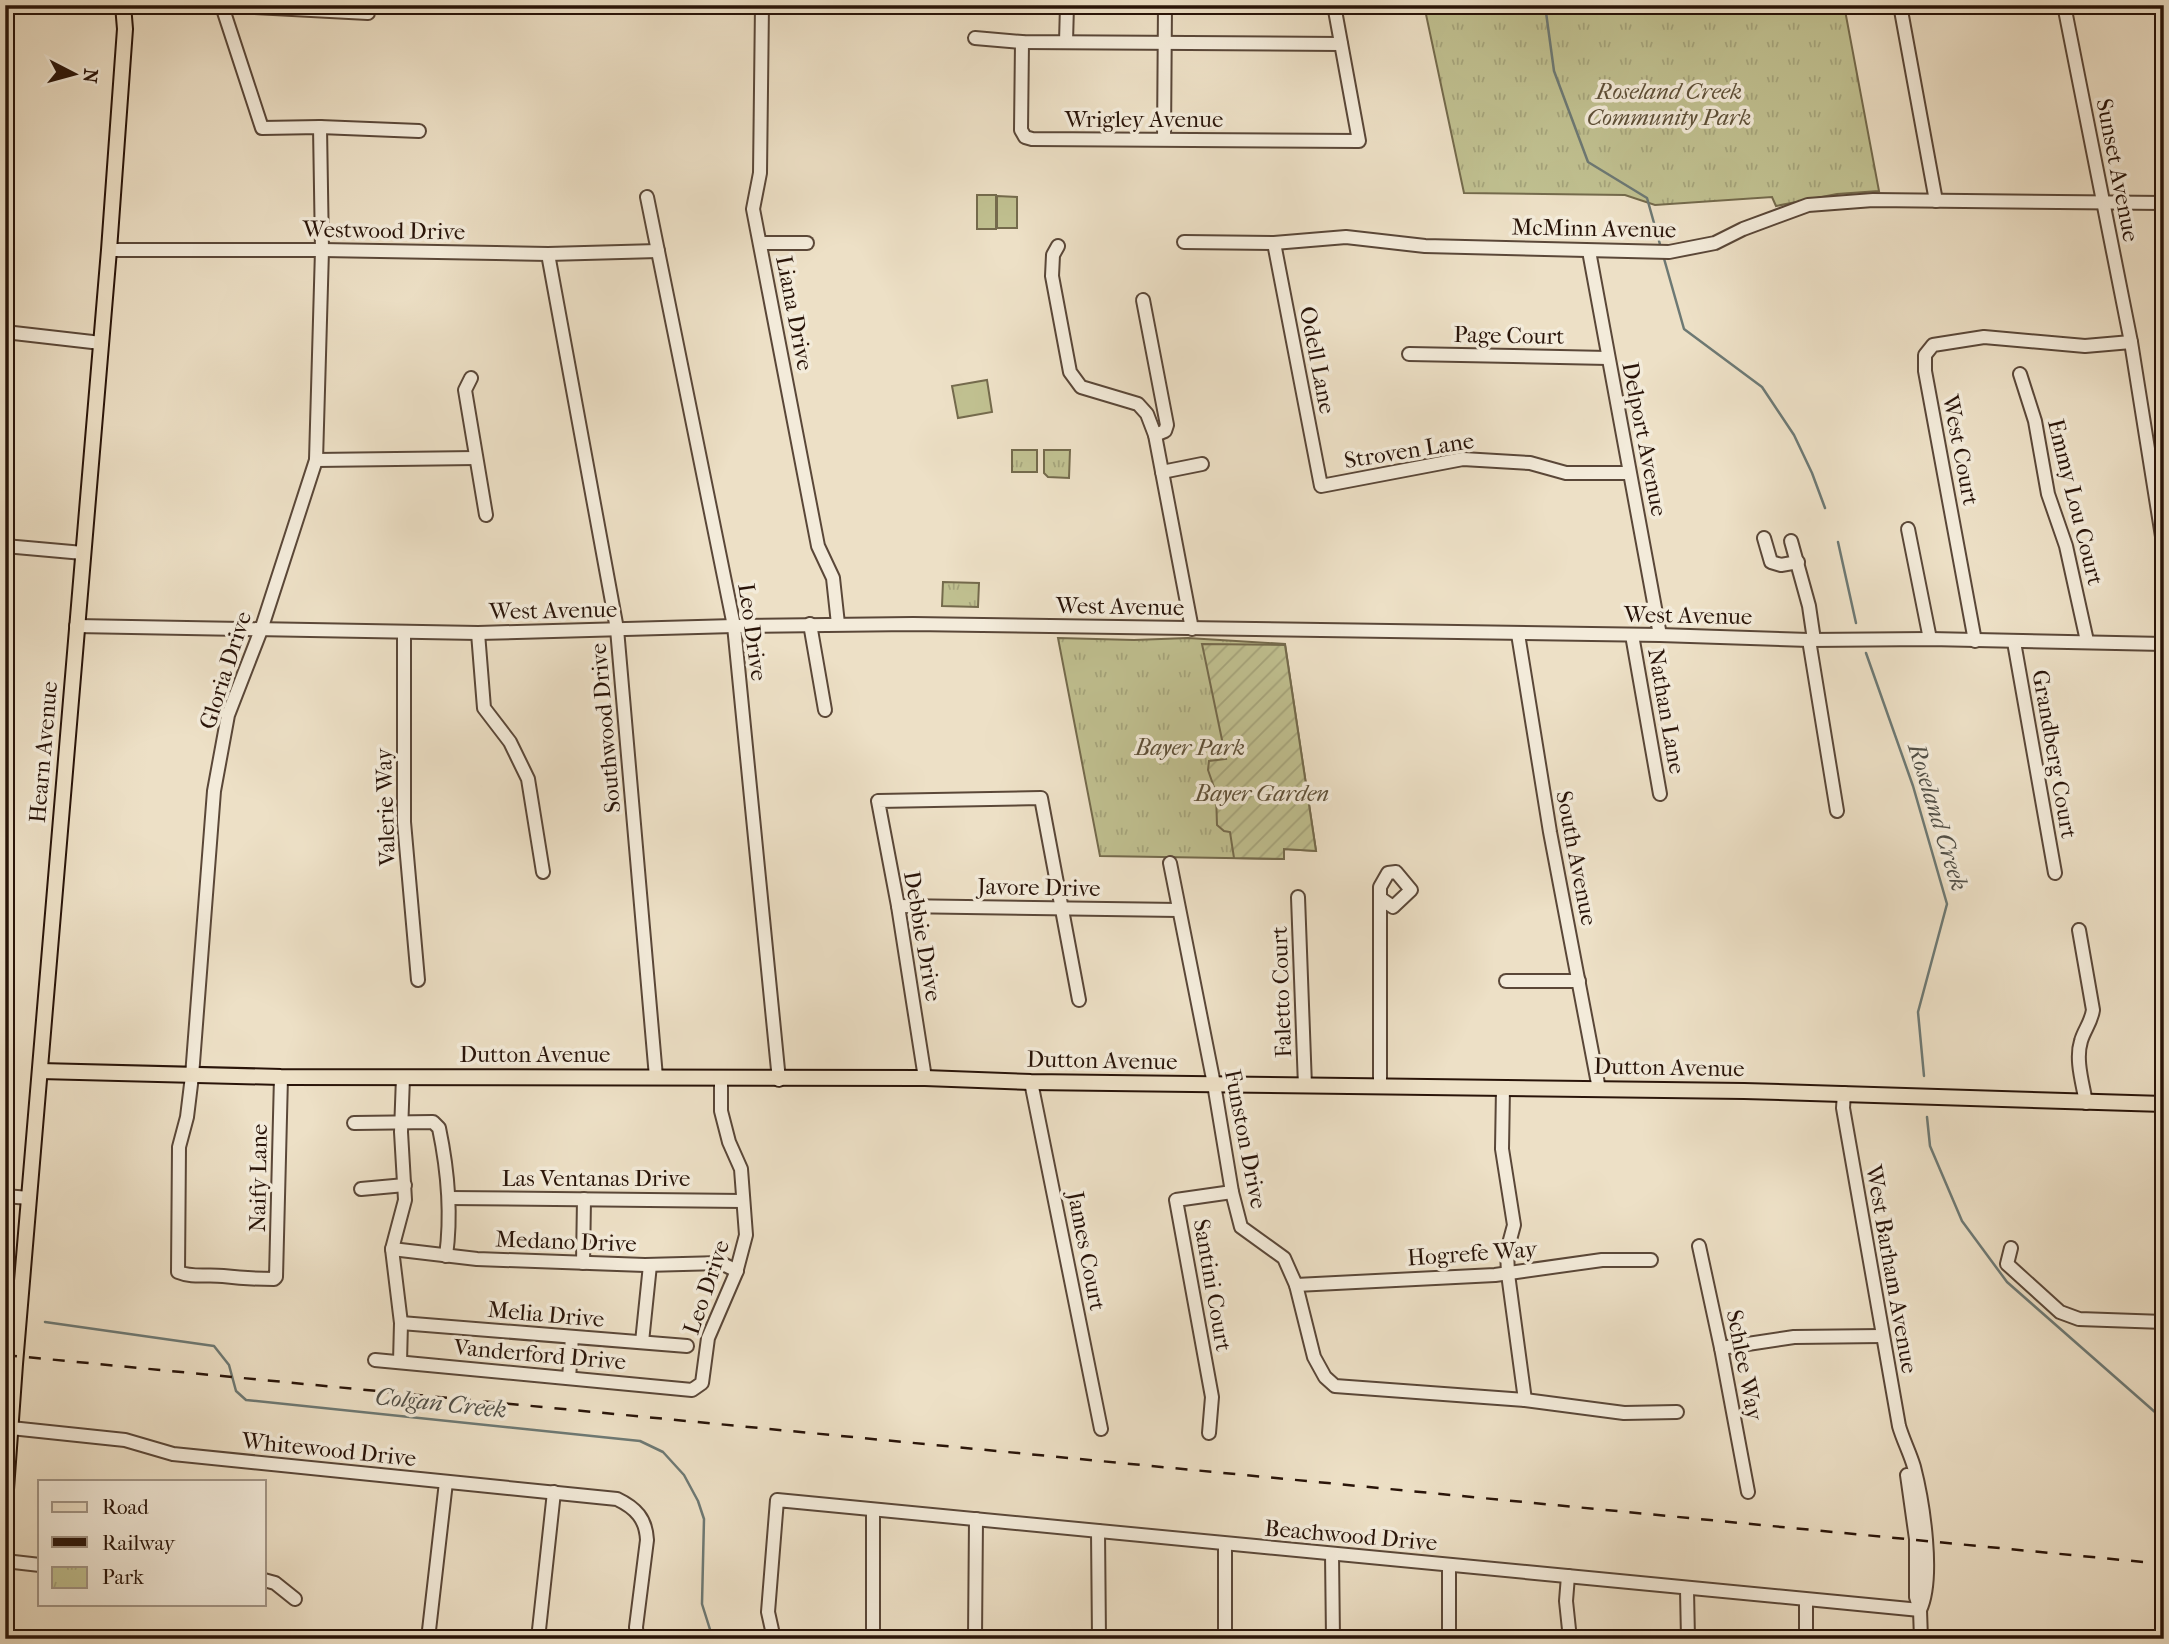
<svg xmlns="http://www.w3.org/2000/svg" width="2169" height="1644" font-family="'IM FELL French Canon',serif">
<defs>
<pattern id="park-tufts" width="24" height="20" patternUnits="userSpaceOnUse" patternTransform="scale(1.75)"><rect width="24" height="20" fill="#c0c090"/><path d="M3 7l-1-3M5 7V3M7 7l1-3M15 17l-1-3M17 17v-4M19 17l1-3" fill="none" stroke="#a5a47b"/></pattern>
<pattern id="garden-furrows" width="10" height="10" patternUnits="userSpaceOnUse" patternTransform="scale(1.75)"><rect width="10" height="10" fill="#c0c090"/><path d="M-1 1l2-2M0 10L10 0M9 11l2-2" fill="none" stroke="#a5a47b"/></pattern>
</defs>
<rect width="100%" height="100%" fill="#ede0c6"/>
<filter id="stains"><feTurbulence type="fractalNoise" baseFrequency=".00286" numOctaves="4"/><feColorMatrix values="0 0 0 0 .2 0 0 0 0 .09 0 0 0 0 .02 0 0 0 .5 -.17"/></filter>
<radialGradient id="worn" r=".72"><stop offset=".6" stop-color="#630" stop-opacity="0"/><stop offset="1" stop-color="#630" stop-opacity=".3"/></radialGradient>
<!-- grass -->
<g fill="#c0c090" stroke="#746a4c" stroke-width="2">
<rect x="977" y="195" width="19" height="34"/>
<polygon points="997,196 1017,197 1017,228 997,228"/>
<polygon points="987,380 992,412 958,418 952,386"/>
</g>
<!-- park -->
<g fill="url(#park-tufts)" stroke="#746a4c" stroke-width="2">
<polygon points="1424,5 1844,5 1879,191 1837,194 1776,206 1772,197 1655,205 1625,195 1464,193"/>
<rect x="1012" y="450" width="25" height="22"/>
<polygon points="1044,450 1070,450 1069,478 1048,477 1044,473"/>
<polygon points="943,582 979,583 978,607 942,606"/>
<polygon points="1058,638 1134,640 1188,638 1285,644 1316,851 1284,849 1284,859 1100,856"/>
</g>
<!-- garden -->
<polygon fill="url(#garden-furrows)" stroke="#746a4c" stroke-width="2" points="1202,644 1285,645 1316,851 1284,849 1284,859 1234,858 1230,832 1224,831 1217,825 1216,793 1208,770 1209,761 1226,759"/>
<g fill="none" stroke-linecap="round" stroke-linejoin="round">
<!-- stream -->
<g stroke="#6d7974" stroke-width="2.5">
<polyline points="1545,5 1554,71 1588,162 1647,198 1661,248"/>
<polyline points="1663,255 1684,329 1762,387 1794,435 1812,473 1825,508"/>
<polyline points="1838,542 1856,623"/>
<polyline points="1866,653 1913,786 1947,904 1918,1012 1924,1076"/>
<polyline points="1927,1117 1930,1146 1962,1221 2007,1282 2164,1420"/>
<polyline points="45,1322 214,1346 229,1365 236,1391 246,1400 640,1441 663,1452 684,1475 698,1501 704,1519 702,1604 713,1639"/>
</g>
<!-- minor casing -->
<g stroke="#5a4738" stroke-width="16">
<g id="minor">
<polyline points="216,5 368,13"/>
<polyline points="762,5 760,173 753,209 818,546 833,578 838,624"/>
<polyline points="1900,5 1936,201"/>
<polyline points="2064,5 2131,342 2164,549"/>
<polyline points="222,6 262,128 320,127 419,131"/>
<polyline points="975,38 1022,42 1341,44"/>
<polyline points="1022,42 1021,130 1025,137 1032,139 1359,141 1334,5"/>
<polyline points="1066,42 1067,5"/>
<polyline points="1164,139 1165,5"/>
<polyline points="647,197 734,626 779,1080"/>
<polyline points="1184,242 1274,243 1346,237 1425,246 1669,252 1715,243 1743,229 1808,205 1873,200 2164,203"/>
<polyline points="760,243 807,243"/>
<polyline points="1274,243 1321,486 1463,459 1530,463 1566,473 1629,473"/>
<polyline points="1058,246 1053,255 1052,276 1070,372 1081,387 1138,404 1147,414 1155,435 1192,629"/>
<polyline points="109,250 322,250 548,254 658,251"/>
<polyline points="1589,251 1660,635"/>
<polyline points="548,254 617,629 656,1077"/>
<polyline points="1143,300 1167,425 1165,431 1155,435"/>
<polyline points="5,332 101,343"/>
<polyline points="1409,354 1608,358"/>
<polyline points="2020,374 2035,421 2048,494 2066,546 2087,641"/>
<polyline points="471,378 465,390 486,515"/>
<polyline points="316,460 476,458"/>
<polyline points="1162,472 1202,464"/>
<polyline points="1908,529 1930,639"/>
<polyline points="1764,538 1771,562 1781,565 1798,562"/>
<polyline points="1791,541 1809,606 1814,640"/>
<polyline points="5,546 83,553"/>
<polyline points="810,624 825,710"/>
<polyline points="76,626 478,633 734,626 913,624 1660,635 1809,640 1930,639 2164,644"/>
<polyline points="404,632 404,822 418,980"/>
<polyline points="478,633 484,708 510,742 528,779 543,872"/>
<polyline points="1518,634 1550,832 1599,1089"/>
<polyline points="1632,635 1660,794"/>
<polyline points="1809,640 1837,811"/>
<polyline points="1975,641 1925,371 1925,355 1933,345 1984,337 2085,346 2131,342"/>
<polyline points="2014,642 2055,873"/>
<polyline points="1170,863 1214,1084 1232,1192 1241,1227 1284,1258 1296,1285 1314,1357 1325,1377 1335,1386 1525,1400 1624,1413 1677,1412"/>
<polyline points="1298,897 1305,1086"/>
<polyline points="1380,898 1393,907 1411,890 1396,872 1388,873 1380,887 1380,1086"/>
<polyline points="898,906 1179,910"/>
<path d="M2079,930L2093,1010C2091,1023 2084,1030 2081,1041C2075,1060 2083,1084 2086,1103"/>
<polyline points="1506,981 1579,981"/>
<path d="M281,1077L276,1277L274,1279C256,1279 240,1278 223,1276C208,1274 192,1278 178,1272L179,1147L187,1117L192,1076L214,791L228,715L261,630L316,460L322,250L320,127"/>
<polyline points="925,1078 898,906 878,801 1041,798 1079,1000"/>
<polyline points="1031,1082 1101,1429"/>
<polyline points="1503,1088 1502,1149 1514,1225 1507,1251 1508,1274 1525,1400"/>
<path d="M1844,1093L1843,1108L1899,1426C1903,1440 1910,1453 1914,1467C1923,1502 1935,1578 1920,1610"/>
<path d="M354,1123L433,1122L439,1128C448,1171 452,1212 446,1256"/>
<polyline points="361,1189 405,1185"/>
<polyline points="5,1196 29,1198"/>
<polyline points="449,1198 743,1201"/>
<polyline points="1699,1246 1721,1348 1748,1492"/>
<polyline points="2011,1248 2007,1264 2060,1312 2079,1319 2164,1322"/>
<polyline points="392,1249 477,1259 645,1265 721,1263 737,1271"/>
<polyline points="583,1263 584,1199"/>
<polyline points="1296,1285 1495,1275 1602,1260 1651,1260"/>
<polyline points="401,1323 687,1346"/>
<polyline points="642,1342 650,1265"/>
<polyline points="1721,1348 1794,1337 1882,1336"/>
<polyline points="375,1360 692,1390 702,1383 708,1338 736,1273 746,1235 741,1169 729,1142 721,1111 721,1078"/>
<polyline points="400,1362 401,1323 392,1249 405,1200 401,1132 403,1077"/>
<polyline points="569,1378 572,1337"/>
<path d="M11,1428L125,1440L173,1454L617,1499C636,1508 646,1519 647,1540L636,1627L637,1639"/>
<polyline points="1209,1433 1212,1397 1176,1200 1232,1192"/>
<polyline points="1907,1475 1916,1539 1916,1597 1920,1610 1921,1639"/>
<polyline points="1098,1531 1099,1639"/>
<polyline points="1225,1544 1225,1639"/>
<polyline points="1332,1554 1333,1639"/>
<polyline points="5,1561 40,1565"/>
<polyline points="1568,1576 1566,1601 1570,1639"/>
<polyline points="264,1580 275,1583 295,1599"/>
<polyline points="1687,1590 1688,1639"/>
<polyline points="1806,1601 1806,1639"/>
<polyline points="428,1639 446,1482"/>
<polyline points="538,1639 554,1492"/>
<polyline points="774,1639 768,1612 777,1500 1920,1610"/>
<polyline points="873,1639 873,1510"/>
<polyline points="975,1639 976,1519"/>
<polyline points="1449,1639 1449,1565"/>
</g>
</g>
<!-- major casing -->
<g stroke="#291409" stroke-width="18">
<g id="major">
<polyline points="40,1071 281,1077 925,1078 1031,1082 1744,1091 2164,1104"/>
<polyline points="5,1503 15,1364 109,250 125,29 123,5"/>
</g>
</g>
<!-- minor -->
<use href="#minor" stroke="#f3ebda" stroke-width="12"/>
<!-- major -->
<use href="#major" stroke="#ede0c6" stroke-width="14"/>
<!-- rail -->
<polyline stroke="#291409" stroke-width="2.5" stroke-dasharray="12 12" stroke-linecap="butt" points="5,1355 2164,1564"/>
</g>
<g text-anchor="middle" stroke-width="7" stroke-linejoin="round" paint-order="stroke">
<!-- park labels -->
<g font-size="23" font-style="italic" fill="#5e5038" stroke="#f3ebda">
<text x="1669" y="99">Roseland Creek<tspan x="1669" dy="26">Community Park</tspan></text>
<text x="1190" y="755">Bayer Park</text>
<text x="1262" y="801">Bayer Garden</text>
</g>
<!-- street labels -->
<g font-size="23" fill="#291409" stroke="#f3ebda">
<text x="1144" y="127">Wrigley Avenue</text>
<text transform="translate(2118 170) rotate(79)" y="8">Sunset Avenue</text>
<text transform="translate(1594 228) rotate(1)" y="8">McMinn Avenue</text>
<text transform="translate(384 230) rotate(1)" y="8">Westwood Drive</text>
<text transform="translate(795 313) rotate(79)" y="8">Liana Drive</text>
<text transform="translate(1509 335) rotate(1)" y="8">Page Court</text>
<text transform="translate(1318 360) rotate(79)" y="8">Odell Lane</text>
<text transform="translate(1645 439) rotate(79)" y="8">Delport Avenue</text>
<text transform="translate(1409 450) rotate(-9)" y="8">Stroven Lane</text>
<text transform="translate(1961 450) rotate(79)" y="8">West Court</text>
<text transform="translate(2076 502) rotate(76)" y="8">Emmy Lou Court</text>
<text transform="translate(1120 606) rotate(1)" y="8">West Avenue</text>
<text transform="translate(553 610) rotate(-1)" y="8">West Avenue</text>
<text transform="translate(1688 615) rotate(1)" y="8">West Avenue</text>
<text transform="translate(753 632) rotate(82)" y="8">Leo Drive</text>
<text transform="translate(225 670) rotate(-72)" y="8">Gloria Drive</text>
<text transform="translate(1667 711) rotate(80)" y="8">Nathan Lane</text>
<text transform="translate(605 728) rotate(-95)" y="8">Southwood Drive</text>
<text transform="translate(43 752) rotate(-85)" y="8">Hearn Avenue</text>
<text transform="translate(2055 754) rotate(80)" y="8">Grandberg Court</text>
<text transform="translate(385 807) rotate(-92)" y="8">Valerie Way</text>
<text transform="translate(1577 858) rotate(79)" y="8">South Avenue</text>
<text transform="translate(1039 887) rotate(1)" y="8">Javore Drive</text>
<text transform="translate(923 936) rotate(80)" y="8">Debbie Drive</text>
<text transform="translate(1281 992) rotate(-92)" y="8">Faletto Court</text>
<text x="535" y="1062">Dutton Avenue</text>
<text transform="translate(1102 1060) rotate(1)" y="8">Dutton Avenue</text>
<text transform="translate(1669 1067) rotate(1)" y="8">Dutton Avenue</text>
<text transform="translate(1246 1139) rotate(79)" y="8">Funston Drive</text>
<text transform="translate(258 1178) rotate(-89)" y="8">Naify Lane</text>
<text x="596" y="1186">Las Ventanas Drive</text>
<text transform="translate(566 1241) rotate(2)" y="8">Medano Drive</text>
<text transform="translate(1087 1251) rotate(79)" y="8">James Court</text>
<text transform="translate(1472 1253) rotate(-4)" y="8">Hogrefe Way</text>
<text transform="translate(1892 1269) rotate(80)" y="8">West Barham Avenue</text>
<text transform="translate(1213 1285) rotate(80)" y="8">Santini Court</text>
<text transform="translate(706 1287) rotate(-71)" y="8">Leo Drive</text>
<text transform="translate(546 1314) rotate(5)" y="8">Melia Drive</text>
<text transform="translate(540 1354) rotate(5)" y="8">Vanderford Drive</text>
<text transform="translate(1745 1365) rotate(79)" y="8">Schlee Way</text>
<text transform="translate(329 1449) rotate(6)" y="8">Whitewood Drive</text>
<text transform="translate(1351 1535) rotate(5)" y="8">Beachwood Drive</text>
</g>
<!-- water labels -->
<g font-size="24" font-style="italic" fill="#514f47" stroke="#f3ebda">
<text transform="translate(1938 817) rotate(73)" y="8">Roseland Creek</text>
<text transform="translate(441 1403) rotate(6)" y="8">Colgan Creek</text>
</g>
</g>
<!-- margin -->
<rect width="2169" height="1644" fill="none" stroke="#ede0c6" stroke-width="28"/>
<rect x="7" y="7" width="2155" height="1630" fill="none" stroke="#291409" stroke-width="3.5"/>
<rect x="14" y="14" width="2141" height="1616" fill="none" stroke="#291409" stroke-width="2"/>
<!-- legend -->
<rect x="38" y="1480" width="228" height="126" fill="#f3ebda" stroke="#a29586" stroke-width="2"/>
<rect x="52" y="1502" width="35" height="10" fill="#ede0c6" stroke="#a29586" stroke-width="2"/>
<text x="102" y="1514" font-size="21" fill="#291409">Road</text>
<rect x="52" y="1537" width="35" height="10" fill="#291409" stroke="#a29586" stroke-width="2"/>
<text x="102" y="1550" font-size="21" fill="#291409">Railway</text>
<rect x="52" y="1567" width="35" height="21" fill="url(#park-tufts)" stroke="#a29586" stroke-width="2"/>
<text x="102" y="1584" font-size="21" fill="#291409">Park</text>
<!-- north arrow -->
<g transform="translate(74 74) rotate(96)" stroke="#f3ebda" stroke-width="5" paint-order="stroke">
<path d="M0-5L12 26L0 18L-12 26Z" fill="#291409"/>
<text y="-10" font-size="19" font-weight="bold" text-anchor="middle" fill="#291409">N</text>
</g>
<rect width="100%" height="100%" filter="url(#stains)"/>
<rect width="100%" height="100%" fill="url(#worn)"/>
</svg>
